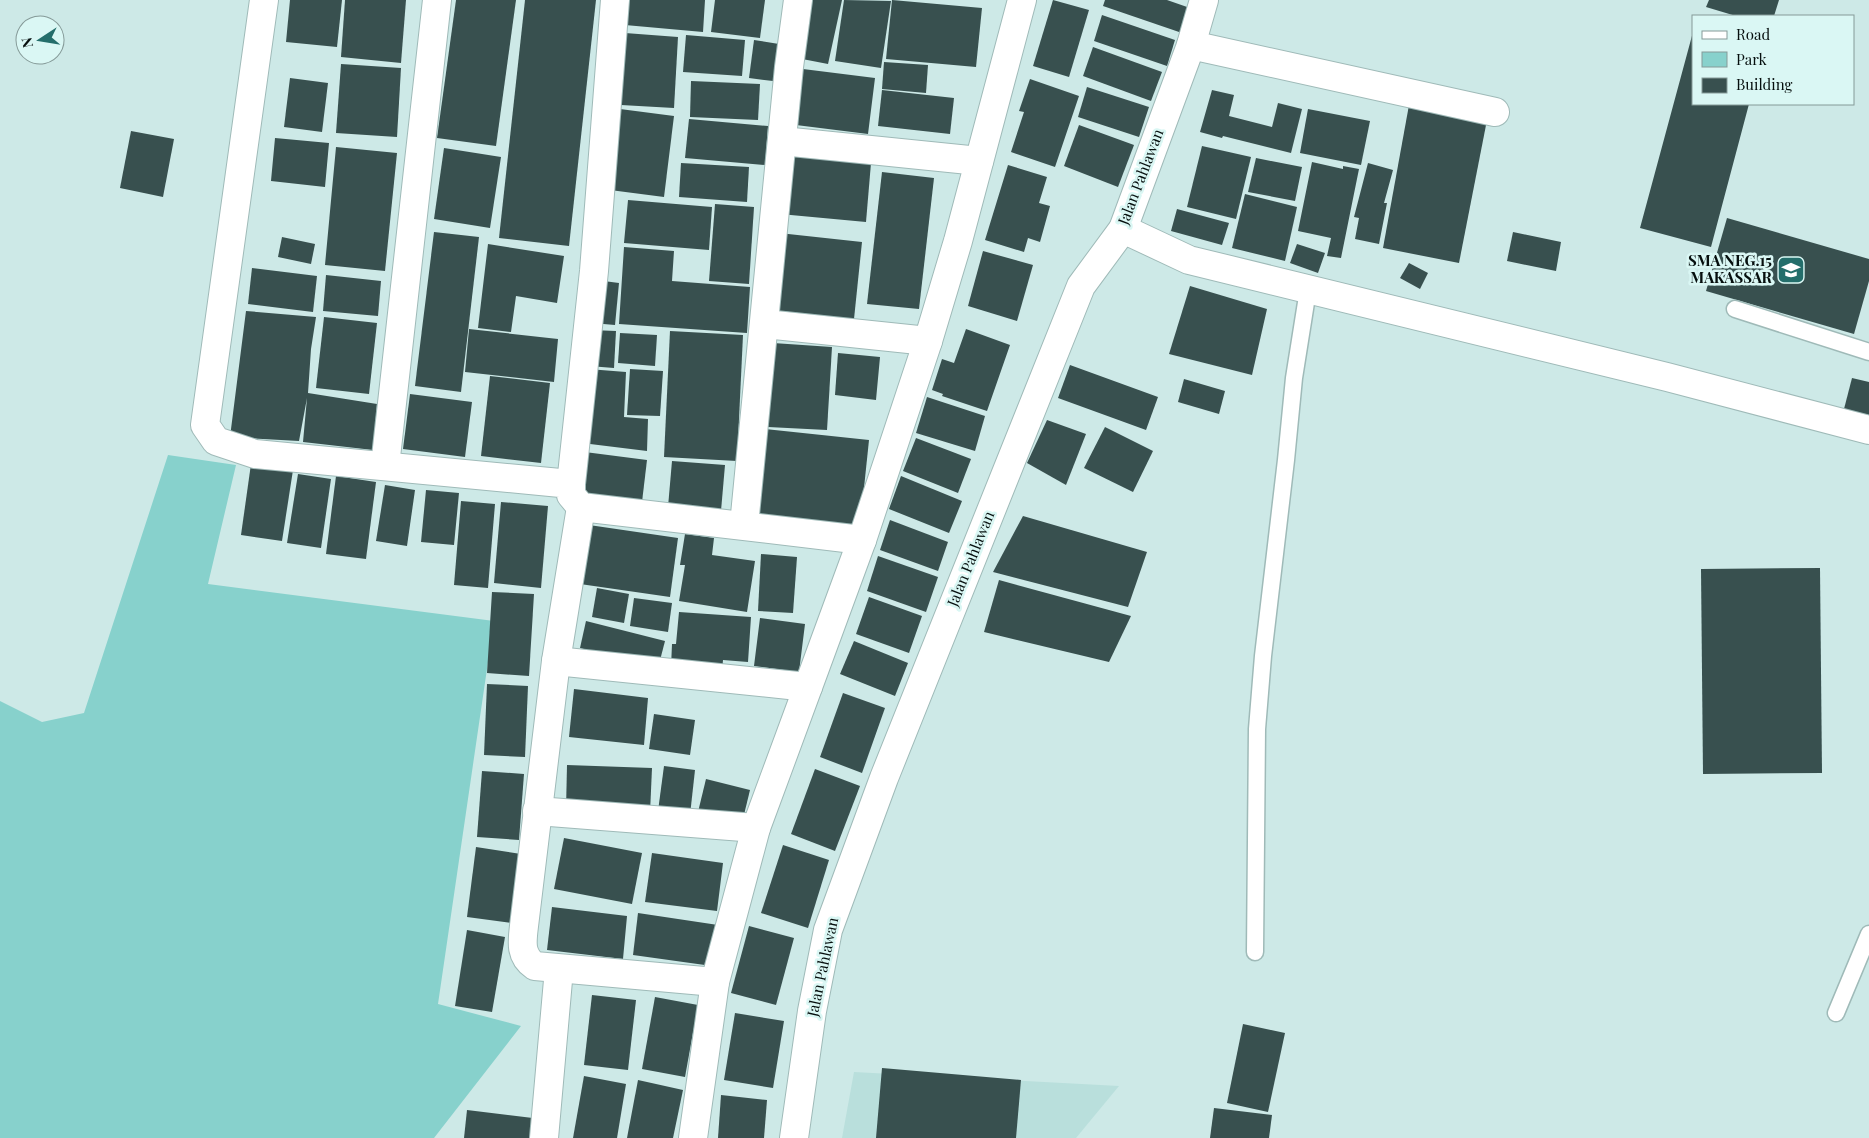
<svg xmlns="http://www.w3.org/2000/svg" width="1869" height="1138" font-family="'Playfair Display',serif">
<rect width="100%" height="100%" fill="#cde9e7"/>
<!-- built -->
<polygon fill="#b9dfdc" points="854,1072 1119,1086 1076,1138 842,1138"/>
<!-- green -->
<polygon fill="#87d1cc" points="168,455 236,465 208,584 494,621 438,1004 521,1026 434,1138 0,1138 0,701 42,722 84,713"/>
<!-- building -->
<g fill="#38504f">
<polygon points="290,0 342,0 337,47 286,42"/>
<polygon points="345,0 406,0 401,63 341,57"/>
<polygon points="456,0 516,0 496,146 437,138"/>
<polygon points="525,0 596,0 569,246 499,238"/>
<polygon points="627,0 705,0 703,32 625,25"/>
<polygon points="715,0 765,0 760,38 711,32"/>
<polygon points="809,0 842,0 828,64 797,58"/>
<polygon points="844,0 891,1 881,68 835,61"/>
<polygon points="892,0 982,8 976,67 886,59"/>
<polygon points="1053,0 1089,10 1069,77 1033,66"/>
<polygon points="1105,0 1167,0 1190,8 1182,33 1103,6"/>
<polygon points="1709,0 1779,0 1774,16 1736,16 1706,7"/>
<polygon points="1102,15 1175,40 1167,66 1094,41"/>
<polygon points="1693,32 1693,104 1749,104 1711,247 1640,228"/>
<polygon points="625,33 678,37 674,108 621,105"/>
<polygon points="686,35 745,40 742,76 683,72"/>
<polygon points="754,40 779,44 773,81 749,78"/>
<polygon points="1093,47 1162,72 1151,101 1083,76"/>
<polygon points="884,62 928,65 926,93 882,89"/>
<polygon points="341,64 401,68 397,137 336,133"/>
<polygon points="803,69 875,78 868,134 796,125"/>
<polygon points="290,78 328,83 322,132 284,127"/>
<polygon points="1030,79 1079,96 1055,167 1011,152 1024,112 1019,111"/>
<polygon points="691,81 760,84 758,120 690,117"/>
<polygon points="1087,87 1149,107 1139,137 1078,117"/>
<polygon points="882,90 954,98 950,134 878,126"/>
<polygon points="1212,90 1234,95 1229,116 1272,127 1278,103 1302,109 1291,153 1223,136 1222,138 1200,132"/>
<polygon points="1409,105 1487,120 1459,263 1383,248"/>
<polygon points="620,109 674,116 664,197 610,190"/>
<polygon points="1308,109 1370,121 1361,165 1300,153"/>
<polygon points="689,119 768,126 765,165 685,158"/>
<polygon points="1079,125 1134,145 1118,187 1064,166"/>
<polygon points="131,131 174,139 163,197 120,188"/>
<polygon points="275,138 329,143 325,187 271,181"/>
<polygon points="1202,146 1251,157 1236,219 1187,207"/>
<polygon points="336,147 397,153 385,271 325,265"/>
<polygon points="444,148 501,157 490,228 434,219"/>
<polygon points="786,154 871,163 866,222 780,214"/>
<polygon points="1256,158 1302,167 1295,201 1248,192"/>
<polygon points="1312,162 1343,169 1343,166 1359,169 1341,258 1327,256 1331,238 1298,231"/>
<polygon points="681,163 749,167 747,202 679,197"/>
<polygon points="1368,163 1393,170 1384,203 1387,203 1379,244 1355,239 1359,218 1354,217"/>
<polygon points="1008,165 1047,177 1039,203 1050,206 1040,242 1028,238 1024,252 985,240"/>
<polygon points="882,172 934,178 919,309 867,304"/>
<polygon points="1245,194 1297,207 1285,261 1232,248"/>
<polygon points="628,200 712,207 709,250 624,243"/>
<polygon points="715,204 754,207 749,284 709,281"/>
<polygon points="1177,209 1229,223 1222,245 1171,231"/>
<polygon points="1727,218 1869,259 1869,281 1854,334 1706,291"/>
<polygon points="434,232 479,237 461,392 415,386"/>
<polygon points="1513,232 1561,242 1556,271 1507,261"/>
<polygon points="779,233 862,242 854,319 771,310"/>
<polygon points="282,237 315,244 311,264 278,257"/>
<polygon points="488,244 564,256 557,303 516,296 511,332 478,328"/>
<polygon points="1297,244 1325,253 1318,273 1290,263"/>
<polygon points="624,247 674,251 672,281 750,287 747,333 619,324"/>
<polygon points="983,251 1033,265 1017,321 968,306"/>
<polygon points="1409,263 1428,273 1420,289 1400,278"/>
<polygon points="252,268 317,276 313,312 248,304"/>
<polygon points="326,275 381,281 378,316 323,311"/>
<polygon points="596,280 619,283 615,325 592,323"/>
<polygon points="1190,286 1267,309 1252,375 1169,354"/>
<polygon points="246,311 316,317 311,349 308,393 377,404 373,450 303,442 307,398 299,441 230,437"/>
<polygon points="324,317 377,323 369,394 316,388"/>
<polygon points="469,329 558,339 554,382 465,372"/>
<polygon points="966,329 1010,345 987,411 942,396 943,394 932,390 942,359 954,363"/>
<polygon points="591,330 616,331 614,368 589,366"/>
<polygon points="670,331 743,335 737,461 664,457"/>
<polygon points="620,333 657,335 655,366 618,363"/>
<polygon points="773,343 832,347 827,430 768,427"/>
<polygon points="838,353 880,357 876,400 835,395"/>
<polygon points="1070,365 1158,397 1146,430 1058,398"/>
<polygon points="588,369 626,372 624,417 648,419 647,451 582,443"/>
<polygon points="630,369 663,371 660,416 627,415"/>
<polygon points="490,376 550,383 541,463 481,456"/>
<polygon points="1852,378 1869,382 1869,415 1844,409"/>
<polygon points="1184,379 1225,391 1219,414 1178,402"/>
<polygon points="410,394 472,402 465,457 403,449"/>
<polygon points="927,397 985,416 975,451 916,433"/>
<polygon points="1047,420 1086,434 1066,485 1027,463"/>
<polygon points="1105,427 1153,451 1133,492 1084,468"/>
<polygon points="765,429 869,440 860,526 756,514"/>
<polygon points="916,438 971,459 958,493 903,471"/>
<polygon points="577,451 647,460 642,502 573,494"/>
<polygon points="672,461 725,465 721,511 668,507"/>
<polygon points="251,464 293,470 282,541 241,535"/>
<polygon points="298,474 331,479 321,548 287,543"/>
<polygon points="336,476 376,482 366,559 326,554"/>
<polygon points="901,476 962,501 949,533 889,509"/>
<polygon points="385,485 415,490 407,546 376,541"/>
<polygon points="426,490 459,493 454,545 421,542"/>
<polygon points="461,501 495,504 488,588 454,585"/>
<polygon points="501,502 548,506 541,588 494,583"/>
<polygon points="1023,516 1147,552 1128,607 993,572"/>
<polygon points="890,520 948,542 938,571 880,550"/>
<polygon points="589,525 678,538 670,597 580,584"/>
<polygon points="685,534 714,538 712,555 755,561 747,612 679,601 685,565 680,565"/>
<polygon points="761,554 797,557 793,613 758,611"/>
<polygon points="878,556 938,577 926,612 867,591"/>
<polygon points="1820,568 1822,773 1703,774 1701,569"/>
<polygon points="999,580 1131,616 1109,662 984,632"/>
<polygon points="597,588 629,594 624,623 592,617"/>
<polygon points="492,592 534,594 529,676 487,673"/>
<polygon points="869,597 922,616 909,653 856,634"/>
<polygon points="634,598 672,603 668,632 630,626"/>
<polygon points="679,612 751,617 748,662 723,660 722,671 671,667 672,644 676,644"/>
<polygon points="760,618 805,624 799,672 754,666"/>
<polygon points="586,621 665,641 658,668 580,648"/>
<polygon points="854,641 908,663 895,696 840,674"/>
<polygon points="487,684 528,686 525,757 484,755"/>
<polygon points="574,689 648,698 644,745 569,737"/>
<polygon points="843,693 885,708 862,773 820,757"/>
<polygon points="654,714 695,720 690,755 649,749"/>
<polygon points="567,765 652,768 650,813 566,810"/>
<polygon points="664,766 695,770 690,815 658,811"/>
<polygon points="815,769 860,786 835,851 791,834"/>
<polygon points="482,771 524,774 519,840 477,837"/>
<polygon points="706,779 750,790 742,823 698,812"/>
<polygon points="564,838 642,853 632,904 554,889"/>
<polygon points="783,845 829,860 808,928 761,913"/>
<polygon points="476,847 521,854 512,923 467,917"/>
<polygon points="652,853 723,863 717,911 645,902"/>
<polygon points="552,907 627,916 623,959 547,950"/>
<polygon points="638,913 718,925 712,966 633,955"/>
<polygon points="749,926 794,938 776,1005 731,993"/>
<polygon points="467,930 505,937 492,1012 455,1006"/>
<polygon points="592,995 636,1000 628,1070 584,1065"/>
<polygon points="655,997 698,1005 685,1077 642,1069"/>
<polygon points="735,1013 784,1021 773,1088 724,1080"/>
<polygon points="1243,1024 1285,1033 1268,1112 1227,1103"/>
<polygon points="882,1068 1021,1080 1016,1138 876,1138"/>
<polygon points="584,1076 626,1084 617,1138 573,1138"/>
<polygon points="638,1080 683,1090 673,1138 627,1138"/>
<polygon points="721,1095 767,1100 764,1138 718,1138"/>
<polygon points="1214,1108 1272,1115 1269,1138 1210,1138"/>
<polygon points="467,1110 541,1119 539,1138 464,1138"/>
</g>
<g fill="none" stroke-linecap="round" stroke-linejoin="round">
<!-- service casing -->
<g stroke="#9fbab8" stroke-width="19">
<g id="service">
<polyline points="1735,309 1869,352"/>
<polyline points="1255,952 1257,729 1263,656 1286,460 1294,378 1308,290"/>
<polyline points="1836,1013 1869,934"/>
</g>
</g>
<!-- minor casing -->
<g stroke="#9fbab8" stroke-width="30">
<g id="minor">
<polyline points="264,0 205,425 216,441 255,454 571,484 571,495 581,507 862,540"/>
<polyline points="1191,45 1495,112"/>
<polyline points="782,141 979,161"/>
<polyline points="1123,229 1189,260 1667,377 1869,430"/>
<polyline points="765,324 928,341"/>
<polyline points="385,466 437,0"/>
<polyline points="571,484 594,271 615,0"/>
<path d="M581,507L556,661L524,926C522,942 520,956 535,966L715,982"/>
<polyline points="744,525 789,67 798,0"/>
<polyline points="556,661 808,687 862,540 928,341 958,241 1022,0"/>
<polyline points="537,811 756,828"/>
<polyline points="544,1138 559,969"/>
<polyline points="693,1138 715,982 756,828 808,687"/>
<polyline points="794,1138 812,1011 828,930 884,778 1081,286 1123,229 1191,45 1204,0"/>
</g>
</g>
<!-- service -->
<use href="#service" stroke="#fff" stroke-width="16"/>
<!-- minor -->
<use href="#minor" stroke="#fff" stroke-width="28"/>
</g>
<!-- icons -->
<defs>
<g id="school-square" transform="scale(1.4375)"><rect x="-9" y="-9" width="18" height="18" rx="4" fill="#246e6b" stroke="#daf7f4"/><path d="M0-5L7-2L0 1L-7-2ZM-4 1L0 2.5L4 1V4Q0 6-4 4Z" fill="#fff"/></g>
</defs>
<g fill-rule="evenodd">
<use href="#school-square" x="1791" y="270"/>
</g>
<g text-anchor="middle" stroke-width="5" stroke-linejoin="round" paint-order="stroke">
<!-- street labels -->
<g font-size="15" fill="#060f0e" stroke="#daf7f4">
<text transform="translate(1141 177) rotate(-69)" y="5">Jalan Pahlawan</text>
<text transform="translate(971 559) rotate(-68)" y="5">Jalan Pahlawan</text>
<text transform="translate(823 967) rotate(-78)" y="5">Jalan Pahlawan</text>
</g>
<!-- poi labels -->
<g font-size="15" font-weight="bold" fill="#060f0e" stroke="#daf7f4" text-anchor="end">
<text x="1772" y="266">SMA NEG.15<tspan x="1772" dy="17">MAKASSAR</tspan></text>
</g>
</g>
<!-- legend -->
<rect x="1692" y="15" width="162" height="90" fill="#daf7f4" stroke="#859a98"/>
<rect x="1702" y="31" width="25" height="8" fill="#ffffff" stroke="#859a98"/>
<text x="1736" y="40" font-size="15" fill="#060f0e">Road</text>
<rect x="1702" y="52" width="25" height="15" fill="#87d1cc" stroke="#859a98"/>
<text x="1736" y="65" font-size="15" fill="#060f0e">Park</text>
<rect x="1702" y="78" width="25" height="15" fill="#38504f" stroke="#859a98"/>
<text x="1736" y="90" font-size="15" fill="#060f0e">Building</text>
<!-- north arrow -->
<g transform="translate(40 40) rotate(258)"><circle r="24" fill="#daf7f4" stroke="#859a98"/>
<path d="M0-4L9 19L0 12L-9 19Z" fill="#246e6b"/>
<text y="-8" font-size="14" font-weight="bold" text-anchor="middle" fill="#060f0e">N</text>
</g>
</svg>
